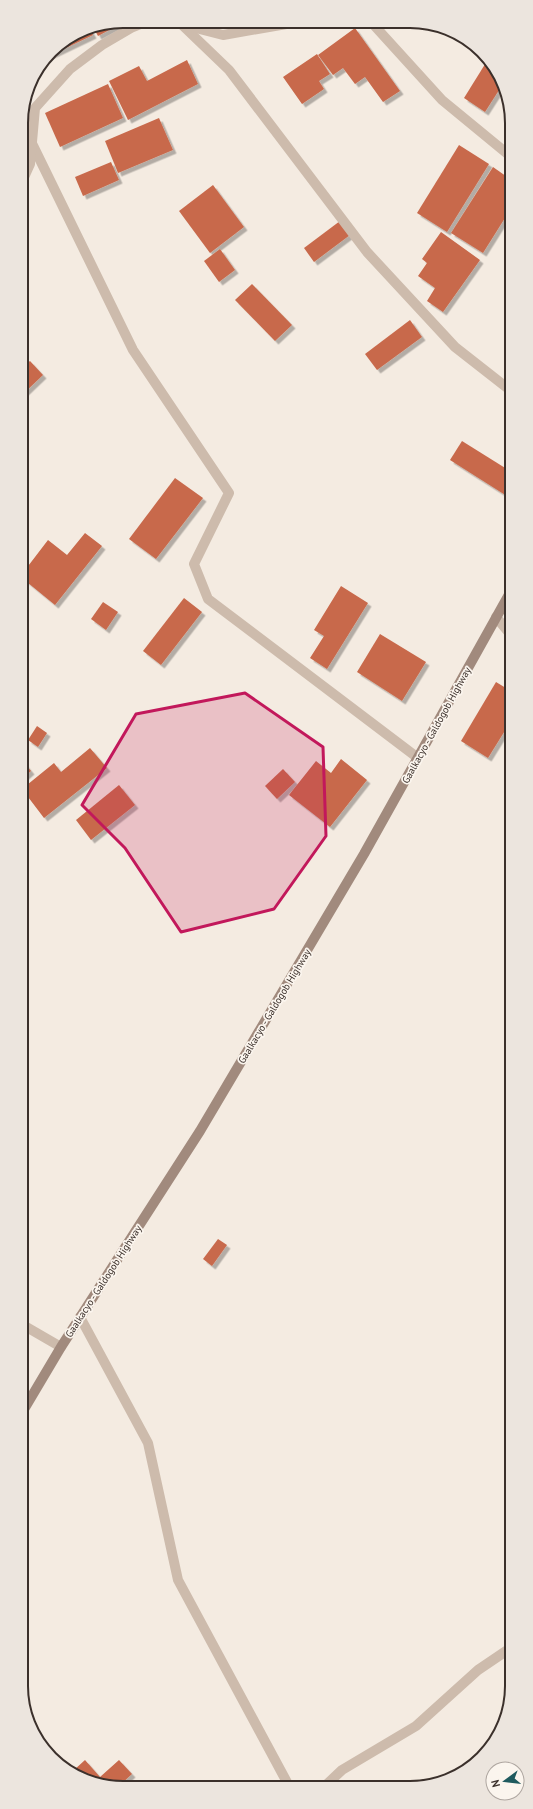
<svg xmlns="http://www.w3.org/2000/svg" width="533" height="1809" font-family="'PT Sans',sans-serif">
<defs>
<filter id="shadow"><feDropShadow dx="3.5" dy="3.5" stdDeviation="0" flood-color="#0004"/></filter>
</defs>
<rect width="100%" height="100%" fill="#f4ebe1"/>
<!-- building -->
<g fill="#c8694b" filter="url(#shadow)">
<polygon points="123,21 126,21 98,36 93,27"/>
<polygon points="89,28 93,35 47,57 51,51 84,29"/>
<polygon points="355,28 400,91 383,102 365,77 355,84 343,68 333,75 318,55"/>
<polygon points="317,54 330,74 319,81 324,89 302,104 283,77"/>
<polygon points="187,60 198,84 128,120 109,81 139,66 147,81"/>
<polygon points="487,61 501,87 485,112 464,98"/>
<polygon points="108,84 123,118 60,147 45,113"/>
<polygon points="159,118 173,150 118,173 105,141"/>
<polygon points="459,145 489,164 447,232 417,213"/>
<polygon points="111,162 119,180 83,196 75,177"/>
<polygon points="493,167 510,179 510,210 483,253 451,233"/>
<polygon points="213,185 244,227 210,253 179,211"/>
<polygon points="340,221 350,235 314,262 304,248"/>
<polygon points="441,232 480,260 443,312 427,301 435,288 418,276 427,263 422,259"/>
<polygon points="220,249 235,270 219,282 204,261"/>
<polygon points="252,284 292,325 275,341 235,300"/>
<polygon points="410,320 422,337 377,370 365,354"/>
<polygon points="30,361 43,375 22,395 21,368"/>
<polygon points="462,441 510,471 510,498 450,460"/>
<polygon points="175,478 203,498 156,559 129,539"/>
<polygon points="85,533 102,546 55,605 22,578 22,574 48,540 67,555"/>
<polygon points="341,586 368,603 327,669 310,658 324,636 314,630"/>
<polygon points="184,598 202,612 161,665 143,651"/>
<polygon points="103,602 118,612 106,630 91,619"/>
<polygon points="380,634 426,662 402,701 357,672"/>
<polygon points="496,682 511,691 511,721 488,758 461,741"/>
<polygon points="37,726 47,733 38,747 28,740"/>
<polygon points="90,748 107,768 44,818 22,789 54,763 61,772"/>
<polygon points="341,759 367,780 330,827 289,795 316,761 331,773"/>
<polygon points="22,760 31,771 22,779"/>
<polygon points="283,769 295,782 277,799 265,786"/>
<polygon points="119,785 135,805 91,840 76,820"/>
<polygon points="218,1239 227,1245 212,1266 203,1259"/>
<polygon points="85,1760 100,1777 119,1760 132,1774 119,1786 104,1786 74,1770"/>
</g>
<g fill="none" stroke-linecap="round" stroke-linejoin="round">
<!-- street -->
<g stroke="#cdbbac" stroke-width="10">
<polyline points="178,21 229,70 367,252 455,347 510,390"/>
<polyline points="372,23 442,100 510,156"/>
<polyline points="180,24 223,35 292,23 330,24 346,22"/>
<polyline points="21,121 133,350 229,493 194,564 208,599 418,758"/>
<polyline points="21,184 30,164 35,108 70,69 102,45 131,28 148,21"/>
<polyline points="496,617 511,635"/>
<polyline points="80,1317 148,1443 178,1580 289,1786"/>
<polyline points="23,1325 61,1347"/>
<polyline points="325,1786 342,1770 416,1726 478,1670 512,1647"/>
</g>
<!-- secondary -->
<polyline stroke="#a18a7d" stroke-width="10" points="23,1411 61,1347 200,1131 364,854 511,591"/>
</g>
<!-- marked area -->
<path fill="#c2185b" fill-opacity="0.2" stroke="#c2185b" stroke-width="3" stroke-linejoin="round" d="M245,693L323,747L326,836L274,909L181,932L125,848L82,805L136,714Z"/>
<g text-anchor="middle" stroke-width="3.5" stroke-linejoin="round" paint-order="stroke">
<!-- street labels -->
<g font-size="10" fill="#3b302b" stroke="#fbf5ee">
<text transform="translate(436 725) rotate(-61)" y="4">Gaalkacyo - Galdogob Highway</text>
<text transform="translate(274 1006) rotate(-59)" y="4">Gaalkacyo - Galdogob Highway</text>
<text transform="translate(103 1281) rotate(-57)" y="4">Gaalkacyo - Galdogob Highway</text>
</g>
</g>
<!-- crop -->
<path d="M0 0H533V1809H0ZM123 28H410A95 95 0 0 1 505 123V1686A95 95 0 0 1 410 1781H123A95 95 0 0 1 28 1686V123A95 95 0 0 1 123 28Z" fill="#ece5de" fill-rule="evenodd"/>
<path fill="none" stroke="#3b302b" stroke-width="2" d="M123 28H410A95 95 0 0 1 505 123V1686A95 95 0 0 1 410 1781H123A95 95 0 0 1 28 1686V123A95 95 0 0 1 123 28Z"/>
<!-- north arrow -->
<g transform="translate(505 1781) rotate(255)"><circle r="19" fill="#fbf5ee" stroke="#aea6a0"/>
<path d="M0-3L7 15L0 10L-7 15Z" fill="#1f5a5e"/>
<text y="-6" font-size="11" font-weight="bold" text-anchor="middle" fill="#3b302b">N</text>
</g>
</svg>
